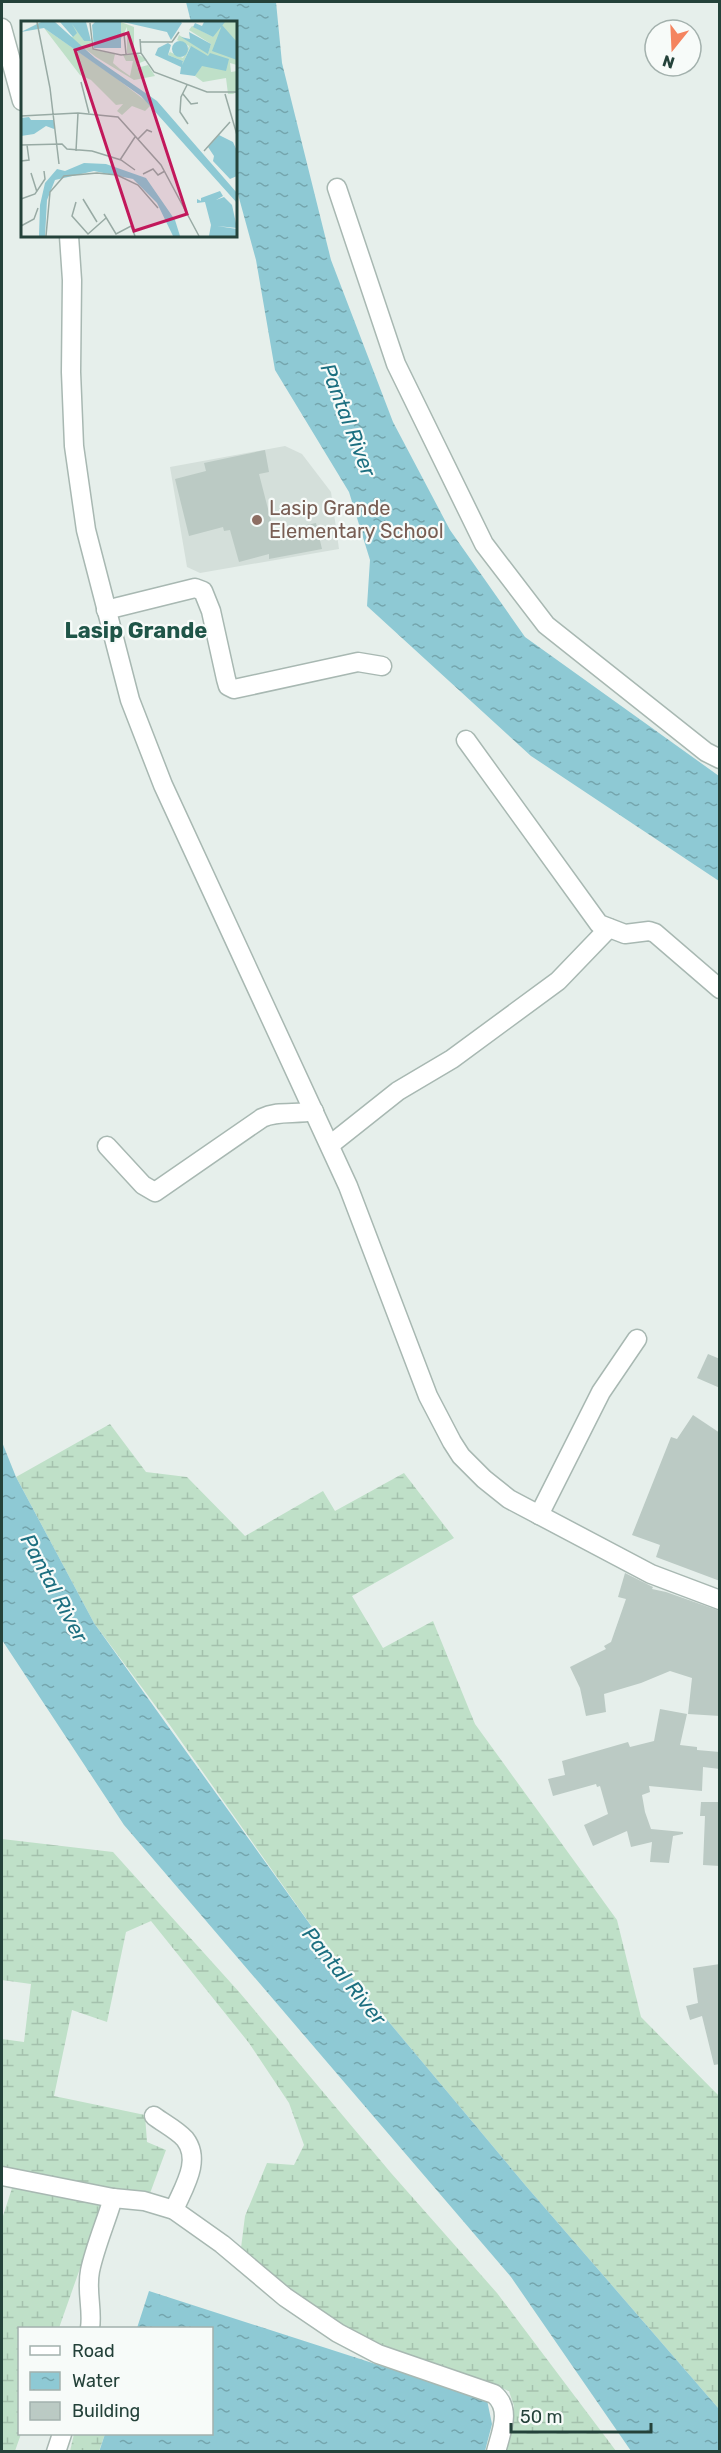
<svg xmlns="http://www.w3.org/2000/svg" width="721" height="2453" font-family="Rubik,sans-serif">
<defs>
<pattern id="wetland-marsh" width="20" height="14" patternUnits="userSpaceOnUse" patternTransform="scale(1.5)"><rect width="20" height="14" fill="#bfe0c8"/><path d="M1 5h8M5 5V1M11 12h8M15 12V8" fill="none" stroke="#a4c1ad"/></pattern>
<pattern id="water-ripples" width="26" height="14" patternUnits="userSpaceOnUse" patternTransform="scale(1.5)"><rect width="26" height="14" fill="#8ec9d4"/><path d="M2 4q2-2 4 0t4 0M15 11q2-2 4 0t4 0" fill="none" stroke="#74a5ad"/></pattern>
</defs>
<rect width="100%" height="100%" fill="#e6efeb"/>
<!-- built -->
<polygon fill="#d4dfda" points="285,446 302,454 331,492 339,549 200,573 187,567 170,467"/>
<!-- wetland -->
<g fill="url(#wetland-marsh)">
<polygon points="110,1424 146,1472 187,1477 245,1536 323,1491 335,1511 404,1473 454,1538 352,1596 383,1648 433,1621 475,1724 617,1920 641,2017 719,2096 719,2409 526,2186 327,1948 169,1724 94,1623 16,1477"/>
<path d="M2,1839L113,1852L240,1993L391,2173L497,2293L616,2451H504L514,2406L509,2391C468,2374 425,2363 384,2346C330,2323 285,2284 241,2248L245,2216L267,2163L294,2165L304,2145L289,2103L249,2043L151,1921L126,1932L107,2022L72,2010L54,2096L145,2115L147,2142L166,2150L149,2196L2,2166V2039L24,2042L31,1984L2,1980Z"/>
<polygon points="14,2182 102,2206 59,2328 20,2328 21,2434 15,2451 2,2452 2,2219"/>
<polygon points="74,2434 105,2434 99,2451 70,2451"/>
</g>
<!-- water -->
<g fill="url(#water-ripples)">
<polygon points="186,2 276,2 282,63 331,260 393,422 450,530 525,637 719,776 719,881 531,756 367,606 370,560 349,492 275,370 256,260 236,187 236,22 191,22"/>
<polygon points="2,1442 16,1477 94,1623 327,1948 526,2186 719,2409 719,2451 631,2451 511,2277 124,1825 2,1640"/>
<polygon points="149,2291 487,2400 492,2424 485,2451 99,2452 105,2434 212,2434 212,2328 137,2328"/>
</g>
<!-- building -->
<g fill="#bbcac4">
<polygon points="265,450 269,472 259,474 274,532 316,523 322,549 269,559 269,554 239,562 230,530 224,531 223,527 189,536 175,479 206,471 204,463"/>
<polygon points="708,1354 720,1359 720,1388 697,1378"/>
<polygon points="693,1415 720,1433 720,1581 656,1557 660,1545 632,1535 671,1437 677,1439"/>
<polygon points="625,1573 653,1587 652,1589 666,1592 720,1611 720,1716 688,1714 692,1678 670,1671 641,1683 604,1694 606,1712 586,1716 580,1688 570,1667 606,1649 604,1646 611,1642 626,1599 618,1597"/>
<polygon points="660,1709 687,1714 680,1745 697,1747 697,1750 720,1752 720,1769 703,1767 702,1791 649,1786 650,1792 642,1795 645,1812 651,1829 683,1832 683,1834 673,1836 669,1863 650,1862 652,1842 631,1847 627,1831 593,1846 584,1825 608,1814 600,1786 597,1787 596,1784 553,1796 548,1779 565,1775 562,1761 628,1742 630,1747 654,1741"/>
<polygon points="701,1802 720,1802 720,1866 703,1865 705,1816 700,1816"/>
<polygon points="720,1964 720,2064 714,2065 702,2016 690,2020 686,2006 698,2003 693,1968"/>
</g>
<g fill="none" stroke-linecap="round" stroke-linejoin="round">
<!-- minor casing -->
<g stroke="#a8b8b2" stroke-width="21">
<g id="minor">
<polyline points="2,28 22,101"/>
<polyline points="337,188 396,364 484,544 546,625 706,752 720,759"/>
<polyline points="69,236 72,280 71,372 74,446 86,530 130,700 163,785 348,1186 428,1396 452,1442 461,1456 484,1479 509,1499 651,1574 720,1600"/>
<polyline points="106,610 195,588 203,591 211,611 226,679 228,686 234,689 358,662 382,666"/>
<polyline points="466,740 599,924 625,934 649,931 655,933 720,989"/>
<polyline points="330,1145 398,1091 452,1059 558,981 609,928"/>
<path d="M107,1146L143,1185L155,1192L262,1118C278,1110 296,1115 314,1111"/>
<polyline points="539,1515 601,1392 637,1339"/>
<path d="M154,2116C163,2123 177,2130 185,2139C202,2161 183,2188 174,2210"/>
<path d="M2,2176L113,2198L144,2201L174,2210L222,2244L285,2297L338,2333L378,2354L494,2394C512,2409 501,2432 496,2452"/>
<path d="M90,2328C93,2310 86,2291 90,2271C95,2247 106,2222 113,2198"/>
<polyline points="56,2452 62,2434"/>
</g>
</g>
<!-- minor -->
<use href="#minor" stroke="#fff" stroke-width="18"/>
</g>
<!-- markers -->
<circle fill="#8d6e63" stroke="#f7fbf9" stroke-width="2" cx="257" cy="520" r="6"/>
<g text-anchor="middle" stroke-width="4.5" stroke-linejoin="round" paint-order="stroke">
<!-- education labels -->
<g font-size="20" fill="#785e54" stroke="#f7fbf9" text-anchor="start">
<text x="269" y="515">Lasip Grande<tspan x="269" dy="23">Elementary School</tspan></text>
</g>
<!-- water labels -->
<g font-size="21" font-style="italic" fill="#1c6f80" stroke="#f7fbf9">
<text transform="translate(348 420) rotate(69)" y="7">Pantal River</text>
<text transform="translate(54 1588) rotate(62)" y="7">Pantal River</text>
<text transform="translate(344 1976) rotate(51)" y="7">Pantal River</text>
</g>
<!-- quarter labels -->
<g font-size="22" font-weight="bold" fill="#1f5548" stroke="#f7fbf9">
<text x="136" y="638">Lasip Grande</text>
</g>
</g>
<!-- overview -->
<g transform="translate(21 21)">
<rect width="216" height="216" fill="#e6efeb"/>
<path d="M51,1L63,20H70L71,28L94,33L92,42L99,48L109,55L112,40H105L102,34L117,33L126,39L116,43V47L127,44L134,55L113,59L75,36L47,15L52,16ZM100,1L113,6V32H106V6L100,18ZM198,1H216V44L209,42L210,51L216,50V71L212,73H207L205,57L182,61L174,55L186,35L169,26L160,47L162,40L147,34L153,24L149,31L162,37L168,25L156,19L158,14L187,32L190,23L168,9L171,5L192,16ZM23,7L95,57L130,84L124,90L111,85L101,94L96,90L102,83L95,84L70,59L59,54Z" fill="#bfe0c8"/>
<path d="M20,1H34L74,37L136,80L216,172V182L120,75L23,7L0,11ZM39,1H65L70,20H63L51,3L56,12L52,16ZM74,1H100V27H73L71,4ZM102,1H160L161,2L150,19L146,11ZM183,1H204L192,16L172,6L174,2L181,5ZM201,4L216,21V39L191,30ZM168,11L190,23L187,33L160,16L169,18ZM151 28a8 8 0 1 1 16 0a8 8 0 1 1-16 0ZM147,22L150,24L147,34L162,40L161,44L170,25L187,35L189,32L208,38L205,50L181,45L174,55L159,53L160,46L134,34L137,27ZM8,96L10,99H33V108L25,105L13,113L0,115V97ZM198,114L212,121L216,130V155L209,158L192,140L193,135L187,126ZM63,142L85,143L125,157L154,199L159,215H152L136,182L112,158L73,150L34,159L26,179L24,215H18L19,184L24,162L36,148L44,150ZM199,170L202,175L195,179L203,176L211,184L216,207L196,205L216,208V215H188L190,204L184,181L176,182V178L180,180V177Z" fill="#8ec9d4"/>
<path fill="none" stroke="#98aaa4" stroke-width="1.5" d="M16,1L29,67L38,143M69,2L72,28L100,34L120,32M103,13L105,33M119,18L120,32L133,51L186,71H216M119,21H151L158,11M60,61L68,92M166,64L160,76L159,91L167,103M162,73L170,83L177,82M204,73L216,114M0,95L57,92L97,96L140,144L178,215M117,118L126,109L131,111M0,124L41,123L46,128L71,130L100,139L114,149M55,130L57,92M183,130L209,101M99,139L114,116M0,140L8,139L6,124M10,152L16,171M122,153L132,148L137,154L144,150M0,178L14,173L24,158L23,150M62,178L76,201M55,181L51,195L67,213L85,197M83,193L95,213L110,205L114,215M0,205L13,198L17,187M25,215L29,171L43,155L76,152L96,154L117,164L137,187"/>
<path fill="#c2185b" fill-opacity="0.15" stroke="#c2185b" stroke-width="3" d="M107,12L166,193L113,210L54,29Z"/>
<rect width="216" height="216" fill="none" stroke="#24423a" stroke-width="3"/>
</g>
<!-- border -->
<rect width="721" height="2453" fill="none" stroke="#24423a" stroke-width="6"/>
<!-- legend -->
<rect x="18" y="2327" width="195" height="108" fill="#f7fbf9" stroke="#a3b1ad" stroke-width="1.5"/>
<rect x="30" y="2346" width="30" height="9" fill="#ffffff" stroke="#a3b1ad" stroke-width="1.5"/>
<text x="72" y="2357" font-size="18" fill="#24423a">Road</text>
<rect x="30" y="2372" width="30" height="18" fill="url(#water-ripples)" stroke="#a3b1ad" stroke-width="1.5"/>
<text x="72" y="2387" font-size="18" fill="#24423a">Water</text>
<rect x="30" y="2402" width="30" height="18" fill="#bbcac4" stroke="#a3b1ad" stroke-width="1.5"/>
<text x="72" y="2417" font-size="18" fill="#24423a">Building</text>
<!-- north arrow -->
<g transform="translate(673 48) rotate(198)"><circle r="28" fill="#f7fbf9" stroke="#a3b1ad" stroke-width="1.5"/>
<path d="M0-4.5L10 22L0 15L-10 22Z" fill="#f4845f"/>
<text y="-9" font-size="16" font-weight="bold" text-anchor="middle" fill="#24423a">N</text>
</g>
<!-- scale -->
<path d="M511 2423v9h140v-9" fill="none" stroke="#24423a" stroke-width="3"/>
<text x="520" y="2423" font-size="18" fill="#24423a" stroke="#f7fbf9" stroke-width="4.5" paint-order="stroke">50 m</text>
</svg>
